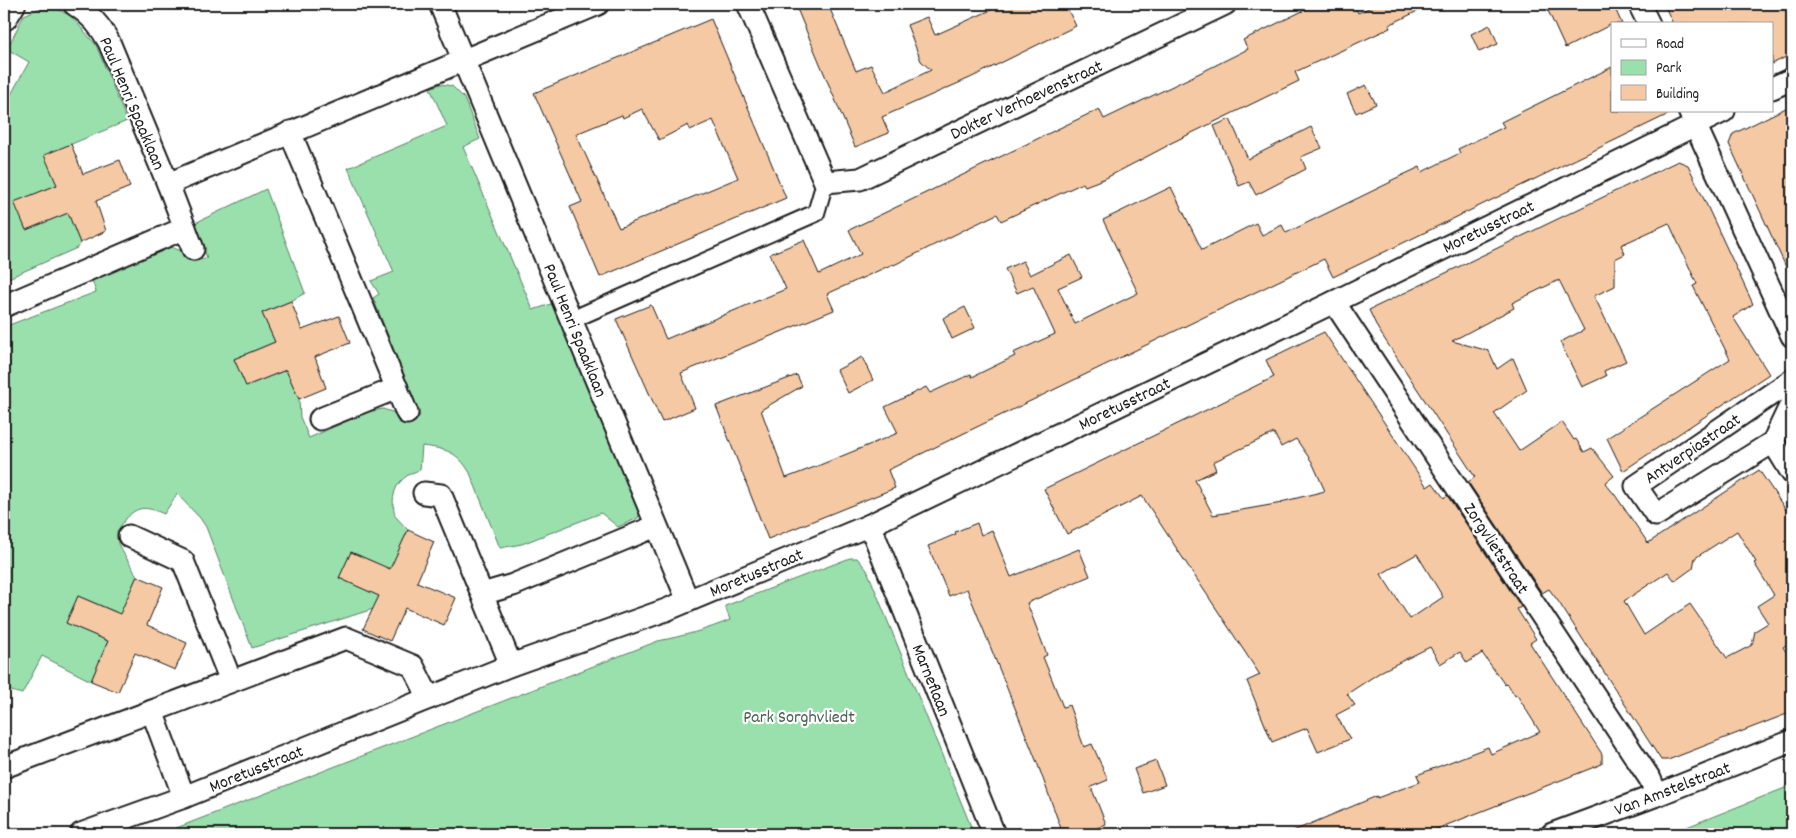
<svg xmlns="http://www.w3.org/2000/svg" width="1796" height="838" font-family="Dekko,sans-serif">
<rect width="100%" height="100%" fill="#fff"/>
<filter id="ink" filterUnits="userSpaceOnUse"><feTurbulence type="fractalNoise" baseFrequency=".02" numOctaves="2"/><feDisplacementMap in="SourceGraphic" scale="10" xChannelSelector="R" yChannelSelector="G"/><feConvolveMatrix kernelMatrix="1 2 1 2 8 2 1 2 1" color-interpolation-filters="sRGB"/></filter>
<g filter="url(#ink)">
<!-- green -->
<g fill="#99e0ad" stroke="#5a7e64">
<polygon points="53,7 71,16 96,45 127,121 45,155 57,185 15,202 26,230 68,213 80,243 77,248 4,280 4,107 29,62 7,49 24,15 40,8"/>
<path d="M440,84L452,86L464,98L480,139L463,147L533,310L551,304L558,307L641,509L638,518L618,527L601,513L522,544L500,548L470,473C457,451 446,449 422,446L420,470C408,473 396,482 394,495C392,501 394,510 395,516L408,530L387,576L376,563L351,552L339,578L379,596L373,609L252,648L206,527L200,518L177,494L164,514C138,502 132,510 117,531L118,544L137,576L119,618L116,612L78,596L66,623L108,641L91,681L42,656L22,694L4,689V319L9,325L96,292L92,280L171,247L184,252L193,262L207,258L195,223L266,189L305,293L291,301L262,313L275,342L234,359L246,386L286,370L299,399L300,417L309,438L367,412L383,409L398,414L405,424L420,416L373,298L379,294L371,281L394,272L348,168L447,126L430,88Z"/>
<path d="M850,558H857L867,570L974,834H161L658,641C683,636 706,630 730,620L725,606Z"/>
<polygon points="1792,771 1792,834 1669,834 1785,788"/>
</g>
<!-- building -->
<g fill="#f5c9a4" stroke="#1c1c1c" fill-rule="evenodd">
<polygon points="795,4 828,4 856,71 871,65 885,92 931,70 921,61 907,25 927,17 935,35 991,10 988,4 1065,4 1076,26 970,78 882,117 889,133 855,147"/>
<polygon points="1317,4 1354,4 1358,13 1377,4 1432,4 1389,25 1390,28 1295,72 1299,81 1167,145 1167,146 1106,178 1085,186 1083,183 1001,221 997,214 968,228 894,265 893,264 827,294 834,310 681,373 695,408 662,422 616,319 651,305 666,339 786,289 770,254 804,240 819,274 861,254 849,230 1099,109 1104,119 1208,69 1248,49 1243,40"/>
<polygon points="1545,4 1613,4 1622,24 1612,24 1565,48"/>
<polygon points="1664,4 1792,4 1792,54 1772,64 1772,24 1673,24"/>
<path d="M711,19L786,198L600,277L570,207L582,202L534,93ZM642,109L659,140L688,125L690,130L713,120L738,178L619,228L576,134L622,115L623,118Z"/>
<polygon points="1490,25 1498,44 1479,52 1471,34"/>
<polygon points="1612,67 1612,111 1675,111 1333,277 1324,259 888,470 895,488 768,539 716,406 797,375 802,386 761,410 786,478 820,465 898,433 885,407 926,387 930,393 971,374 972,377 1015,356 1013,353 1055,334 1033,286 1017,293 1005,269 1023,261 1030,275 1071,255 1082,277 1058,288 1075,324 1138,293 1103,220 1171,187 1202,250 1256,223 1262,235 1282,225 1286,233 1391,182 1390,181 1420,167 1422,172 1460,153 1458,149 1504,127 1501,122"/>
<polygon points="1366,85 1376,104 1356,113 1347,94"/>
<polygon points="1792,105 1792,280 1729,144 1733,134"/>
<polygon points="1230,119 1248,159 1311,127 1322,148 1301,157 1306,169 1256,195 1249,182 1239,186 1214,126"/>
<polygon points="71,144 83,174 120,160 130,187 96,201 106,231 80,243 68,213 26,230 14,202 57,185 44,155"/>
<path d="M1678,161L1688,165L1753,304L1733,317L1769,374L1623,471L1607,438L1730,359L1693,286L1697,284L1669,223L1621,245L1625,254L1615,259V286L1594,296L1626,361L1604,371L1606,376L1582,387L1560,342L1584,330L1559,280L1512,303L1514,308L1452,341L1489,351L1497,369L1513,358L1527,390L1494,413L1519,451L1562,422L1574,440L1576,439L1584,452L1592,448L1614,476L1605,483L1615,495L1648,543L1759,470L1792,519V641L1783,647L1792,661V712L1668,760H1661L1558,601L1549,589L1542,593L1468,482L1475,477L1378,329L1369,310ZM1737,531L1756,562L1754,563L1774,595L1757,606L1768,623L1755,631L1752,645L1727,658L1690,604L1644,635L1624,601L1668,572L1675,581L1693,568L1695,558Z"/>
<polygon points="291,301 302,330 339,316 350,343 315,357 326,388 299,399 286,370 246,386 234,359 275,342 262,313"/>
<polygon points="965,307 975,328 952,339 943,318"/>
<path d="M1324,332L1427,487L1433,483L1444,498L1447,495L1521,607L1517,609L1536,639L1530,643L1602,754V764L1424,834H1286L1377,796V798L1420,782L1417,775L1488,747L1491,754L1540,732L1517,695L1515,696L1507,683L1505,685L1482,653L1467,663L1460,652L1440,664L1430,647L1382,671L1347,694L1355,705L1336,715L1350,739L1318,752L1307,728L1272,742L1247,681L1260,675L1142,496L1067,534L1044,489L1274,377L1266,360ZM1274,433L1281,447L1296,439L1312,462L1325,491L1281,502L1282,503L1213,515L1195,480L1216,470L1213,462ZM1417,554L1443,597L1410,619L1381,574Z"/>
<polygon points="862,357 873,380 848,393 837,370"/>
<polygon points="977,523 981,535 992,530 1011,577 1079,549 1090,576 1027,603 1047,655 1043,657 1063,707 1069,705 1084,747 1092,744 1108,780 1091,787 1106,824 1095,829 1098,834 1063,834 1038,765 967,589 949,596 928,546 956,534 955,532"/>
<polygon points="408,530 434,542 417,582 456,598 444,625 405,608 390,641 363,629 379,596 339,578 351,552 390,569"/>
<polygon points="137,576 163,587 147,625 187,643 175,670 135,653 118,692 91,681 108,641 66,623 78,596 120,614"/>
<polygon points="1156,761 1165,785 1143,793 1134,769"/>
</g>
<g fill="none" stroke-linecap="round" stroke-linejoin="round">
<!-- pedestrian casing -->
<g stroke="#1c1c1c" stroke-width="20">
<polyline id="pedestrian" points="571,320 816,213 825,182"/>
</g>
<!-- minor casing -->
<g stroke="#1c1c1c" stroke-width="25">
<g id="minor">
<path d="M74,4C90,14 100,25 109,42L168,184L598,4"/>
<polyline points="440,4 688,601"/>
<polyline points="748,4 825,182 860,179 1225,4"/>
<polyline points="1639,4 1649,24"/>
<polyline points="1772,88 1792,79"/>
<polyline points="1689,111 1792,336"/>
<polyline points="290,132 407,413"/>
<polyline points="168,184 193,249"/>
<polyline points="1334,302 1650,779 1657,795"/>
<polyline points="4,306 185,228"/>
<polyline points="1792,402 1773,442 1792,473"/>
<polyline points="320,419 397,388"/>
<polyline points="1773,442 1656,515 1636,486 1792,380"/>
<polyline points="424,493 441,495 482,594"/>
<polyline points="870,525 994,834"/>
<polyline points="129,536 183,561 231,681"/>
<polyline points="511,665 482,594 513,585 656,526"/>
<polyline points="152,711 184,797"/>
<polyline points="4,767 346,638 413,666 429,698"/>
<polyline points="81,834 184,797 511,665 666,610 870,525 1334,302 1724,111"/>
<polyline points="1552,834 1657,795 1792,741"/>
</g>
</g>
<!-- tertiary casing -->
<g stroke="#1c1c1c" stroke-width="30">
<polyline id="tertiary" points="4,17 12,4"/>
</g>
<!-- pedestrian -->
<use href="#pedestrian" stroke="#fff" stroke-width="16"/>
<!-- minor -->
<use href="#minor" stroke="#fff" stroke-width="21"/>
<!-- tertiary -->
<use href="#tertiary" stroke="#fff" stroke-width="26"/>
</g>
</g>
<g text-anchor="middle" stroke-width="4.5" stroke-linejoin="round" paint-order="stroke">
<!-- street labels -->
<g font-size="18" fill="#1c1c1c" stroke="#fff">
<text transform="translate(1026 99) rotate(-25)" y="6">Dokter Verhoevenstraat</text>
<text transform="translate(133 103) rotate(67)" y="6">Paul Henri Spaaklaan</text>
<text transform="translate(1488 226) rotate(-26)" y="6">Moretusstraat</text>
<text transform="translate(576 330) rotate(68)" y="6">Paul Henri Spaaklaan</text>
<text transform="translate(1124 403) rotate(-26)" y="6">Moretusstraat</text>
<text transform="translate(1692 448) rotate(-34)" y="6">Antverpiastraat</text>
<text transform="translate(1497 548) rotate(57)" y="6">Zorgvlietstraat</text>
<text transform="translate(756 572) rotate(-23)" y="6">Moretusstraat</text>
<text transform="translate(932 680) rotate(68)" y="6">Marneflaan</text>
<text transform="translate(256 768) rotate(-22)" y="6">Moretusstraat</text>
<text transform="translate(1672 788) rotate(-21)" y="6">Van Amstelstraat</text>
</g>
<!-- park labels -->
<g font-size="18" fill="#48614f" stroke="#fff">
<text x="799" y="722">Park Sorghvliedt</text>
</g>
</g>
<!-- margin -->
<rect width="1796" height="838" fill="none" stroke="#fff" stroke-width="20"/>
<rect x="10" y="10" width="1776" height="818" fill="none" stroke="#1c1c1c" stroke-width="2" filter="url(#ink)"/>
<!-- legend -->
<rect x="1611" y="22" width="162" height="90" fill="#ffffff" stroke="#a4a4a4"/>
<rect x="1621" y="39" width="25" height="8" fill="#ffffff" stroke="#a4a4a4"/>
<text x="1656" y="48" font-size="15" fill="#1c1c1c">Road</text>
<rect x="1621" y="60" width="25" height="15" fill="#99e0ad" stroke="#a4a4a4"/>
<text x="1656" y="72" font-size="15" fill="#1c1c1c">Park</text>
<rect x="1621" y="85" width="25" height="15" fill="#f5c9a4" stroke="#a4a4a4"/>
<text x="1656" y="98" font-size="15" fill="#1c1c1c">Building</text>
</svg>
